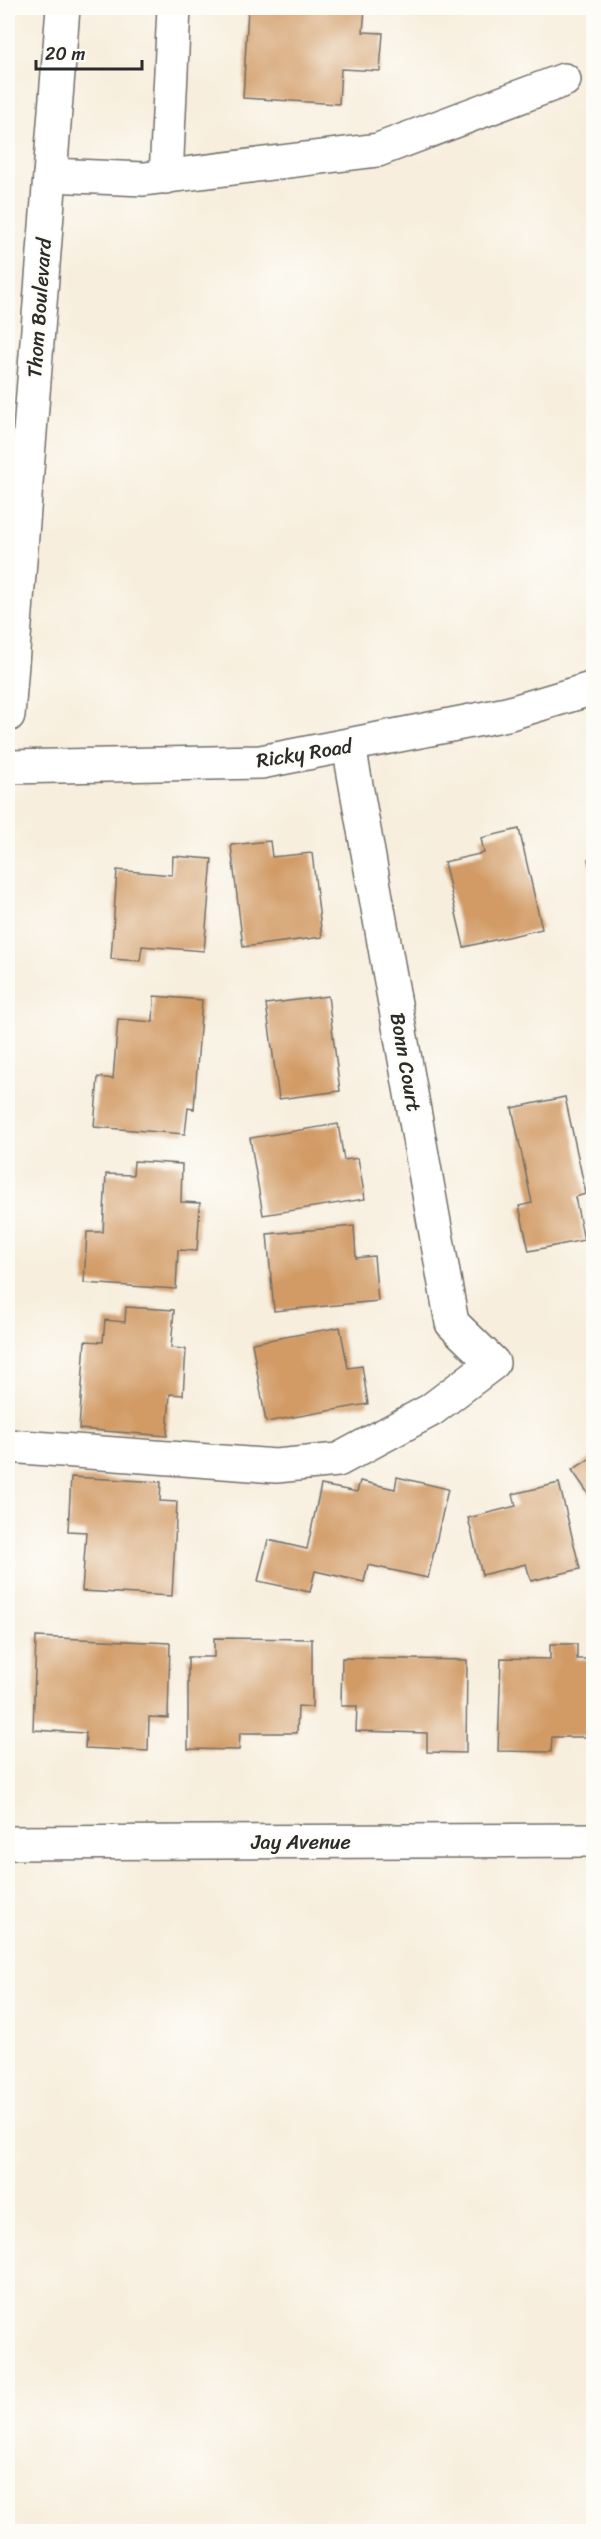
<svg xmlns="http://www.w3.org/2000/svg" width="601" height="2539" font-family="Sriracha,sans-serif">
<rect width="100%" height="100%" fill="#fdfcf7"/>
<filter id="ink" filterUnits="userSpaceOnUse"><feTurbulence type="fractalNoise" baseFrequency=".0167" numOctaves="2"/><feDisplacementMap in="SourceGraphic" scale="12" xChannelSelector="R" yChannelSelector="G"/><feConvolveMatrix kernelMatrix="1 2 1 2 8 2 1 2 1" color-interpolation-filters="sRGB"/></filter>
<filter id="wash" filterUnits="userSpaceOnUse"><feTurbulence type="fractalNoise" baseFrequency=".008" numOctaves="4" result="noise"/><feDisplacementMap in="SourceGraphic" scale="24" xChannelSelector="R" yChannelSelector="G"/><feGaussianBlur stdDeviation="1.35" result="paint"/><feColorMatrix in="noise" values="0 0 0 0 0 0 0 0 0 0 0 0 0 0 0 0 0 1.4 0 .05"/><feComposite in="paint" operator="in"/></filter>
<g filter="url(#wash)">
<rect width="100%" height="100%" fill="#f7eedd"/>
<g id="blocks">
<!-- building -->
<g fill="#d29b66">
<polygon points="248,8 365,8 363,32 383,33 380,71 341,69 339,104 243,98"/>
<polygon points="519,829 542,929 464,947 444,862 484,853 481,838"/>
<polygon points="270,841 272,857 312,853 322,937 243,947 231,845"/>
<polygon points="173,856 212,859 204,951 142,946 140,961 111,959 117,870 172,875"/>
<polygon points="594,858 594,876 593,877 588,859"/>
<polygon points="154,996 202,1000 194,1109 188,1108 185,1134 94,1127 98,1077 113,1079 118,1019 153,1022"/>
<polygon points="328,996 340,1091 279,1099 266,1004"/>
<polygon points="565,1097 586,1194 575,1197 584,1240 529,1251 519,1206 532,1203 512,1108"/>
<polygon points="338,1124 344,1160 358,1158 365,1199 263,1215 250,1138"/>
<polygon points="134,1161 182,1164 181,1202 200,1203 197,1251 178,1250 176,1289 84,1283 87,1232 103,1232 106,1174 133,1175"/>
<polygon points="354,1226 356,1258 374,1256 378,1301 274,1311 267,1234"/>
<polygon points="126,1307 174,1310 171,1348 186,1349 183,1395 170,1394 167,1436 79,1429 85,1341 103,1342 105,1320 125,1322"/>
<polygon points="340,1327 348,1368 362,1366 368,1404 266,1422 252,1343"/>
<polygon points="594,1456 594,1502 572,1470"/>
<polygon points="71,1477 161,1482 160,1501 177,1502 172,1596 82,1591 86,1532 68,1531"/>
<polygon points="397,1477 448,1489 428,1578 368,1565 364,1582 315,1571 310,1592 258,1581 268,1540 307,1549 321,1485 357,1492 360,1481 395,1489"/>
<polygon points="559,1483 580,1569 531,1581 526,1564 482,1575 468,1518 516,1506 513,1494"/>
<polygon points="36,1637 170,1643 168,1718 149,1717 148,1751 85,1748 86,1733 33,1730"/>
<polygon points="214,1638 312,1639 312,1707 298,1706 297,1733 240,1733 239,1750 188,1749 188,1657 214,1657"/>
<polygon points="550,1644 577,1644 577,1659 594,1659 594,1731 588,1731 588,1737 552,1737 551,1752 498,1751 501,1658 550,1659"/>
<polygon points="342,1658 467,1660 466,1753 427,1752 427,1733 356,1731 357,1706 341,1706"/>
</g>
</g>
</g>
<g filter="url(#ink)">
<use href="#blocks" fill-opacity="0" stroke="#726f69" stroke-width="1.5"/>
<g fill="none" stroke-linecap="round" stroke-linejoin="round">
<!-- minor casing -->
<g stroke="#726f69" stroke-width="36">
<g id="minor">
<polyline points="50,175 144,179 378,150 564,80"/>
<polyline points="166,177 174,8"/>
<polyline points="8,715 63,8"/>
<polyline points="8,767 261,762 507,714 594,688"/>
<polyline points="8,1446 276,1466 338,1460 431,1410 493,1363 452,1323 349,746"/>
<polyline points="8,1843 594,1840"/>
</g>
</g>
<!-- minor -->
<use href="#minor" stroke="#fff" stroke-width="33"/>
</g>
</g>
<g text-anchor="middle" stroke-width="5" stroke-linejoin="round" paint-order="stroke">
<!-- street labels -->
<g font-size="20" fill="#2b2b2b" stroke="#fdfcf7">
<text transform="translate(39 308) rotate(-86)" y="7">Thom Boulevard</text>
<text transform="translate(304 753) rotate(-9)" y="7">Ricky Road</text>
<text transform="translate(406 1062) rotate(80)" y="7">Bonn Court</text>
<text x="301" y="1849">Jay Avenue</text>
</g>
</g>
<!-- margin -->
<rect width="601" height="2539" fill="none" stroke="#fdfcf7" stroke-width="30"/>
<!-- scale -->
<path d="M36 60v9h106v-9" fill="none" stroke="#2b2b2b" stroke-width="3"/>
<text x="45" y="60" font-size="18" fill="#2b2b2b" stroke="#fdfcf7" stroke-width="4.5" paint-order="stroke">20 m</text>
</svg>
